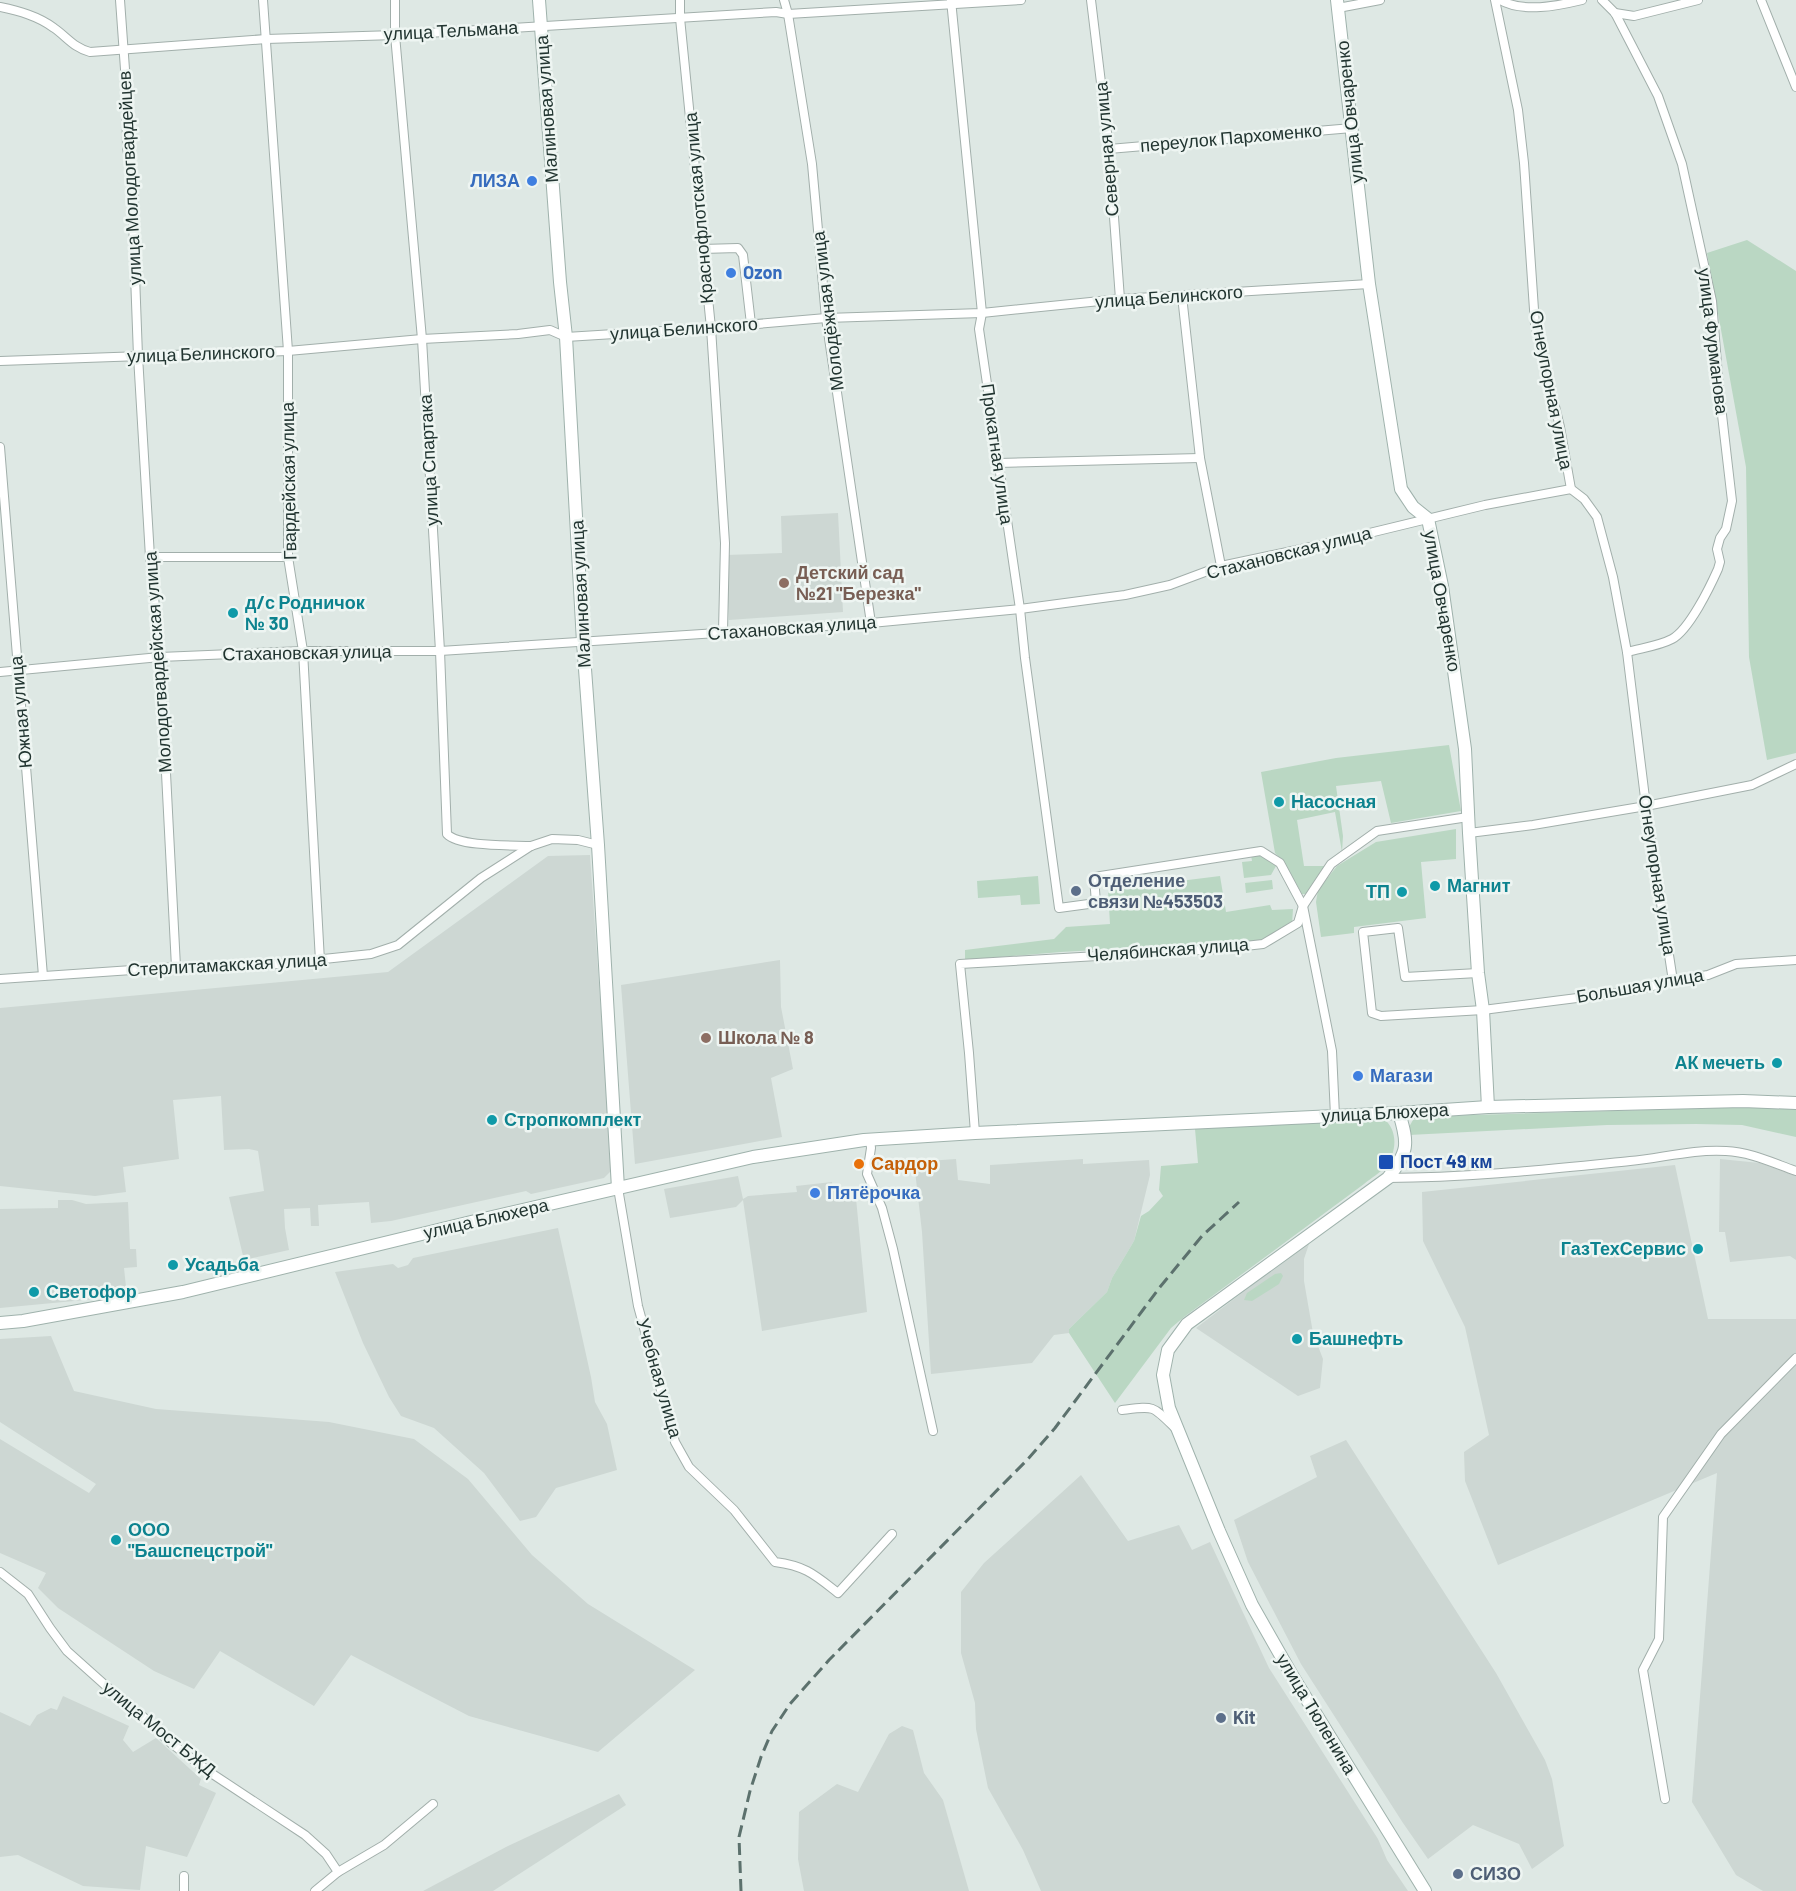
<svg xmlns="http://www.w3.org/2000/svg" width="1796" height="1891" font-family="Barlow,sans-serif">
<rect width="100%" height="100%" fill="#dee8e4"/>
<!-- built -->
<g fill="#cdd7d3">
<polygon points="838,513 843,612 729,620 726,555 782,553 781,516"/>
<polygon points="590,855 612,1170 604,1178 531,1194 526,1191 391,1221 371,1223 369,1202 318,1205 319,1226 311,1226 310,1208 284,1209 285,1228 289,1250 244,1260 229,1197 264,1191 258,1151 249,1149 224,1150 221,1096 173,1100 179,1159 123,1167 126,1192 95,1196 0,1186 0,1008 388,972 548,856"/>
<polygon points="780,960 781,1007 793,1069 771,1078 782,1137 635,1164 621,985"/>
<polygon points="956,1159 958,1180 990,1184 990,1165 1083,1159 1083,1164 1149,1160 1150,1175 1134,1241 1112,1278 1107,1292 1069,1329 1069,1333 1054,1335 1032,1363 931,1374 922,1232 914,1162"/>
<polygon points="1720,1159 1760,1163 1796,1176 1796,1260 1790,1256 1730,1262 1725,1232 1719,1232"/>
<polygon points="1675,1165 1708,1319 1796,1319 1796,1891 1763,1891 1736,1875 1692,1802 1717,1473 1498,1565 1465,1481 1464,1452 1489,1435 1465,1327 1423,1241 1422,1192"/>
<polygon points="738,1176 743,1199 748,1196 797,1192 796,1186 832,1182 833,1190 855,1188 867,1312 762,1331 743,1200 736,1207 670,1218 664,1189"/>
<polygon points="58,1200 72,1200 86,1204 128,1202 130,1249 136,1249 137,1267 124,1268 127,1296 0,1308 0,1209 58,1208"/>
<polygon points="558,1228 591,1377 595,1402 607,1424 617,1470 556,1488 536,1517 520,1521 484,1473 434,1428 401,1416 389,1397 363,1343 335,1272 393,1264 398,1268 408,1265 413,1258"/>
<polygon points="1310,1241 1304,1259 1304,1281 1313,1333 1323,1359 1320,1388 1298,1396 1196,1328"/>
<polygon points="51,1336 74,1391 156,1409 329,1422 414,1439 468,1479 532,1555 588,1604 695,1670 598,1752 469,1716 351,1655 314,1706 220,1651 194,1689 154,1671 58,1608 38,1588 46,1573 0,1553 0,1439 89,1493 96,1484 0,1422 0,1339"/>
<polygon points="1346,1440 1496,1673 1545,1760 1552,1779 1564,1846 1532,1869 1519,1844 1473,1825 1428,1859 1403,1823 1301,1664 1248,1562 1234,1520 1317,1477 1310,1456"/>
<polygon points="1081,1475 1128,1541 1179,1525 1192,1550 1210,1542 1269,1668 1378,1839 1387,1860 1408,1891 1041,1891 1023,1850 988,1788 976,1729 975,1703 961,1653 961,1592 984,1563"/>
<polygon points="63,1696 129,1726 123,1740 133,1752 156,1738 201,1779 199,1785 216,1793 187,1857 146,1846 140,1890 83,1886 18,1855 0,1857 0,1712 30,1726 37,1715 51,1708 57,1710"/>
<polygon points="902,1726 913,1730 924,1773 943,1800 969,1891 804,1891 798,1859 799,1812 837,1784 858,1792 889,1734"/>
<polygon points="619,1794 626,1805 493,1891 423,1891 506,1847"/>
</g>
<!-- green -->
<g fill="#bad7c3">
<polygon points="1747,240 1796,271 1796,753 1767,760 1749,657 1746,467 1707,253"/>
<polygon points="1449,745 1461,811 1391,823 1381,781 1336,786 1343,836 1342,852 1335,812 1297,820 1304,866 1327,866 1307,894 1302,894 1284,862 1275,853 1261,772 1336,758"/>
<polygon points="1456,829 1456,859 1421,862 1426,918 1354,927 1354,933 1321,937 1316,902 1318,890 1337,866 1376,842"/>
<path d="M1251,855C1261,854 1268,860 1276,866L1271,875L1244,878L1242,862L1252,861Z"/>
<polygon points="1038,876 1040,904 1021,905 1020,895 978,898 977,881"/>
<polygon points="1220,876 1226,912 1270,905 1272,910 1293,909 1292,924 1260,941 1061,952 965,960 965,950 1054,939 1066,927 1110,924 1108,890"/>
<polygon points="1272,880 1273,889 1246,893 1245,883"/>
<polygon points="1752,1107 1796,1109 1796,1137 1742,1125 1696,1124 1607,1125 1409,1135 1409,1127 1413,1120 1436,1116"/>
<path d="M1384,1119C1398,1130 1397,1152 1386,1166C1380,1173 1371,1178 1364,1184L1184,1317L1171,1328L1115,1403L1069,1333V1329L1107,1292L1112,1278L1134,1241L1141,1216L1149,1211L1163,1196L1159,1190L1161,1166L1198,1163L1195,1129Z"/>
<polygon points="1281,1273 1283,1276 1279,1284 1252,1301 1244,1300 1247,1293 1275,1274"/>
</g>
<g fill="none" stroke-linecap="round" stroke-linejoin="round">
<!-- street casing -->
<g stroke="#a2afab" stroke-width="10">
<g id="street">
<polyline points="120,0 126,83 127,148 134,188 133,221 138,356 150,557 160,657 176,967"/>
<polyline points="263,0 288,351 288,557 303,651 320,961"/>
<path d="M395,0V35L422,339L440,651L447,834C459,847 512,845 531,846"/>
<polyline points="680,0 680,18 711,328 725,543 723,632"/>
<polyline points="784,0 788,14 812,164 826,318 871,623"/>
<polyline points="951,0 982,313 979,329 1020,609 1025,658 1059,908 1096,903 1094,877 1261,851 1280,863 1303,906 1332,1051 1335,1116"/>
<polyline points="1091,0 1109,149 1120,299"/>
<polyline points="1495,0 1518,110 1524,163 1535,324 1560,427 1571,489 1584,499 1597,517 1613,577 1627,652 1646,806 1673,981"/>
<path d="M1500,0C1523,13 1557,6 1582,0"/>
<path d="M1602,0L1615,13L1658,96L1682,164L1712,301L1719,389L1732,501L1726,529L1720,538L1717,549L1720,562L1718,569C1710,587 1689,630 1672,639C1659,646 1641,648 1627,652"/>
<polyline points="1761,0 1796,87"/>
<path d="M0,7C19,11 38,16 54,28C67,37 74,48 90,52L266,39L395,35L776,12L788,14L1021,0"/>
<polyline points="1338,8 1380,0"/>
<polyline points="1615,13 1634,16 1698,0"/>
<polyline points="1109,149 1352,128"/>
<polyline points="702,249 738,248 743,255 751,324"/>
<polyline points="1182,296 1200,458 1221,566"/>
<polyline points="0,361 288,351 422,339 518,334 550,330 566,337 711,328 826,318 982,313 1120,299 1369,284"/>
<polyline points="0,447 43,976"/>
<polyline points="998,463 1200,458"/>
<polyline points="150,557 288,557"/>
<polyline points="0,672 160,657 303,651 440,651 871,623 1020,609 1125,595 1170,585 1221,566 1320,545 1485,505 1571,489"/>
<polyline points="1469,833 1533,825 1646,806 1752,785 1796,764"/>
<polyline points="1478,973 1405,977 1398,928 1363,932 1372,1013 1381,1016 1483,1010 1632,991 1673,981 1708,975 1736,964 1796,960"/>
<polyline points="0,979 176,967 248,967 371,954 398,945 481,878 531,846 552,839 578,840 598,845"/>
<polyline points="975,1133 969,1053 960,964 1218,949 1263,944 1298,923 1303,906 1331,864 1377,831 1468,817"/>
<polyline points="870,1139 871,1148 867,1174 882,1208 893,1249 933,1431"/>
<path d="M1388,1178C1469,1178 1550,1169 1630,1161C1662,1158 1693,1149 1726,1151C1750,1152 1773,1163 1796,1171"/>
<path d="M618,1188L638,1306L675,1442L689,1467L734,1510L775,1562C806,1566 815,1575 838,1593L892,1534"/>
<path d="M1122,1410C1154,1406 1152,1405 1174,1427"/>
<polyline points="0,1572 28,1594 50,1628 67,1651 105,1685 138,1712 172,1744 214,1775 305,1835 326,1854 338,1872 315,1891"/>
<polyline points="1665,1799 1643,1670 1659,1639 1663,1517 1721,1434 1796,1358"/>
<polyline points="338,1872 384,1845 433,1804"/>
<polyline points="184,1876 184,1891"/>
</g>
</g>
<!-- secondary casing -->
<g stroke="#9fb2ac" stroke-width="14">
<g id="secondary">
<polyline points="539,0 560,282 566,337 583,642 598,845 618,1188"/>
<polyline points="1337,0 1369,284 1401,489 1413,507 1428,519 1442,586 1465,749 1469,833 1478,973 1483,1010 1488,1107"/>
<path d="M1399,1113C1409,1145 1408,1152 1388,1178L1187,1324L1168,1350L1163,1375L1169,1408L1219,1531L1252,1605L1293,1677L1425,1891"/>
<polyline points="0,1323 23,1321 183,1292 471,1222 753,1157 864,1140 975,1133 1399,1113 1488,1107 1743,1101 1796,1103"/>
</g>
</g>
<!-- street -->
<use href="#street" stroke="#fff" stroke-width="8"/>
<!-- secondary -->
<use href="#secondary" stroke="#fff" stroke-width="12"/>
<!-- rail -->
<polyline stroke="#5c716d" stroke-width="3" stroke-dasharray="12 6" stroke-linecap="butt" points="741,1891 739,1837 750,1791 761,1757 772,1731 790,1704 829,1660 1028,1459 1055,1428 1160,1287 1202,1236 1239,1202"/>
</g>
<!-- markers -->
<g fill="#3f7fe0" stroke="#eef5f2" stroke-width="2">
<circle cx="532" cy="181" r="6"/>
<circle cx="731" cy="273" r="6"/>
<circle cx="1358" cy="1076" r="6"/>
<circle cx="815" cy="1193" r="6"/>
</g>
<g fill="#8d6e63" stroke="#eef5f2" stroke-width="2">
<circle cx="784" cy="583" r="6"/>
<circle cx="706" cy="1038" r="6"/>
</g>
<g fill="#0f9aa8" stroke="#eef5f2" stroke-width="2">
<circle cx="233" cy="613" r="6"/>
<circle cx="1279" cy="802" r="6"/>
<circle cx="1435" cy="886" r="6"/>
<circle cx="1402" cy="892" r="6"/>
<circle cx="1777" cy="1063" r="6"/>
<circle cx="492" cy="1120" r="6"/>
<circle cx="1698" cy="1249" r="6"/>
<circle cx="173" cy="1265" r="6"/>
<circle cx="34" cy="1292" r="6"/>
<circle cx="1297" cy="1339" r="6"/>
<circle cx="116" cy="1540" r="6"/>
</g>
<g fill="#5c6f8a" stroke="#eef5f2" stroke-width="2">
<circle cx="1076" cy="891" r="6"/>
<circle cx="1221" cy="1718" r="6"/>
<circle cx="1458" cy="1874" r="6"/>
</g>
<rect fill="#1a4fb4" stroke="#eef5f2" stroke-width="2" x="1378" y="1154" width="16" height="16" rx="3"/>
<circle fill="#e8710a" stroke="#eef5f2" stroke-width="2" cx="859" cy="1164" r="6"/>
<g text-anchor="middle" stroke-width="5" stroke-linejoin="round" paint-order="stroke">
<!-- street labels -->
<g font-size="18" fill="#223531" stroke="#eef5f2">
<text transform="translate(451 31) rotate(-3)" y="6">улица Тельмана</text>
<text transform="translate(547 109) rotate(-94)" y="6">Малиновая улица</text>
<text transform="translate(1350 112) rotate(-96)" y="6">улица Овчаренко</text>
<text transform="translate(1231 138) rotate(-5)" y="6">переулок Пархоменко</text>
<text transform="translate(1107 149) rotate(-95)" y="6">Северная улица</text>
<text transform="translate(130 178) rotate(-93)" y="6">улица Молодогвардейцев</text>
<text transform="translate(699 208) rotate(-95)" y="6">Краснофлотская улица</text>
<text transform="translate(1169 297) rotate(-4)" y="6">улица Белинского</text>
<text transform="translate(828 311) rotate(-97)" y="6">Молодёжная улица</text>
<text transform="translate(684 329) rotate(-4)" y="6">улица Белинского</text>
<text transform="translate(1713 341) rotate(83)" y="6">улица Фурманова</text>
<text transform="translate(201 354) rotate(-2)" y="6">улица Белинского</text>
<text transform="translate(1551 390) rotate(79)" y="6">Огнеупорная улица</text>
<text transform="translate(997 454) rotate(82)" y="6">Прокатная улица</text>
<text transform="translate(429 460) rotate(-93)" y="6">улица Спартака</text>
<text transform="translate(289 481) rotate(-91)" y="6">Гвардейская улица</text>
<text transform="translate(1289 553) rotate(-14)" y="6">Стахановская улица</text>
<text transform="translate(581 594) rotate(-93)" y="6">Малиновая улица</text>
<text transform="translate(1442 601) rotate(80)" y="6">улица Овчаренко</text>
<text transform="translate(792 628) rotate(-4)" y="6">Стахановская улица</text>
<text transform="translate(307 653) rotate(-1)" y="6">Стахановская улица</text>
<text transform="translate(158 662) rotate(-94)" y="6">Молодогвардейская улица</text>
<text transform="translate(21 712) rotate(-95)" y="6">Южная улица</text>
<text transform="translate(1657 875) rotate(81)" y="6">Огнеупорная улица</text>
<text transform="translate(1168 950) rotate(-4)" y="6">Челябинская улица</text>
<text transform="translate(227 965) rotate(-3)" y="6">Стерлитамакская улица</text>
<text transform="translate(1640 986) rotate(-10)" y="6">Большая улица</text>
<text transform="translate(1385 1113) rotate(-3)" y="6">улица Блюхера</text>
<text transform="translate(486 1219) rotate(-13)" y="6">улица Блюхера</text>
<text transform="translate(659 1378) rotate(74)" y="6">Учебная улица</text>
<text transform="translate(1316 1714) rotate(59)" y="6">улица Тюленина</text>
<text transform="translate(159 1729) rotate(39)" y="6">улица Мост БЖД</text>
</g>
<!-- shop labels -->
<g font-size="18" font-weight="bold" fill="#366cbe" stroke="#eef5f2" text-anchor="start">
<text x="520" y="187" text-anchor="end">ЛИЗА</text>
<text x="743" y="279">Ozon</text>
<text x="1370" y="1082">Магази</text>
<text x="827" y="1199">Пятёрочка</text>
</g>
<!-- education labels -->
<g font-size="18" font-weight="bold" fill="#785e54" stroke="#eef5f2" text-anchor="start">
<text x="796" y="579">Детский сад<tspan x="796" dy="21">№21 "Березка"</tspan></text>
<text x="718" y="1044">Школа № 8</text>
</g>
<!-- culture labels -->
<g font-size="18" font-weight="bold" fill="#0d838f" stroke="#eef5f2" text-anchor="start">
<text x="245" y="609">д/с Родничок<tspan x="245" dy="21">№ 30</tspan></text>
<text x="1291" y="808">Насосная</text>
<text x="1447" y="892">Магнит</text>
<text x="1390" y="898" text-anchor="end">ТП</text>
<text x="1765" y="1069" text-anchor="end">АК мечеть</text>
<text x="504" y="1126">Стропкомплект</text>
<text x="1686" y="1255" text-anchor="end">ГазТехСервис</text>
<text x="185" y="1271">Усадьба</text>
<text x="46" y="1298">Светофор</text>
<text x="1309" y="1345">Башнефть</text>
<text x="128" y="1536">ООО<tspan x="128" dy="21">"Башспецстрой"</tspan></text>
</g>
<!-- service labels -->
<g font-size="18" font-weight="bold" fill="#4e5e75" stroke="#eef5f2" text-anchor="start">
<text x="1088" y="887">Отделение<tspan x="1088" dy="21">связи №453503</tspan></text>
<text x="1233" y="1724">Kit</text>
<text x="1470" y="1880">СИЗО</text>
</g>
<!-- transit labels -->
<g font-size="18" font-weight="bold" fill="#164399" stroke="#eef5f2" text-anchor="start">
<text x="1400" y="1168">Пост 49 км</text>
</g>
<!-- food labels -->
<g font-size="18" font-weight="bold" fill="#c56008" stroke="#eef5f2" text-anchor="start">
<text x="871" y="1170">Сардор</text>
</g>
</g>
</svg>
